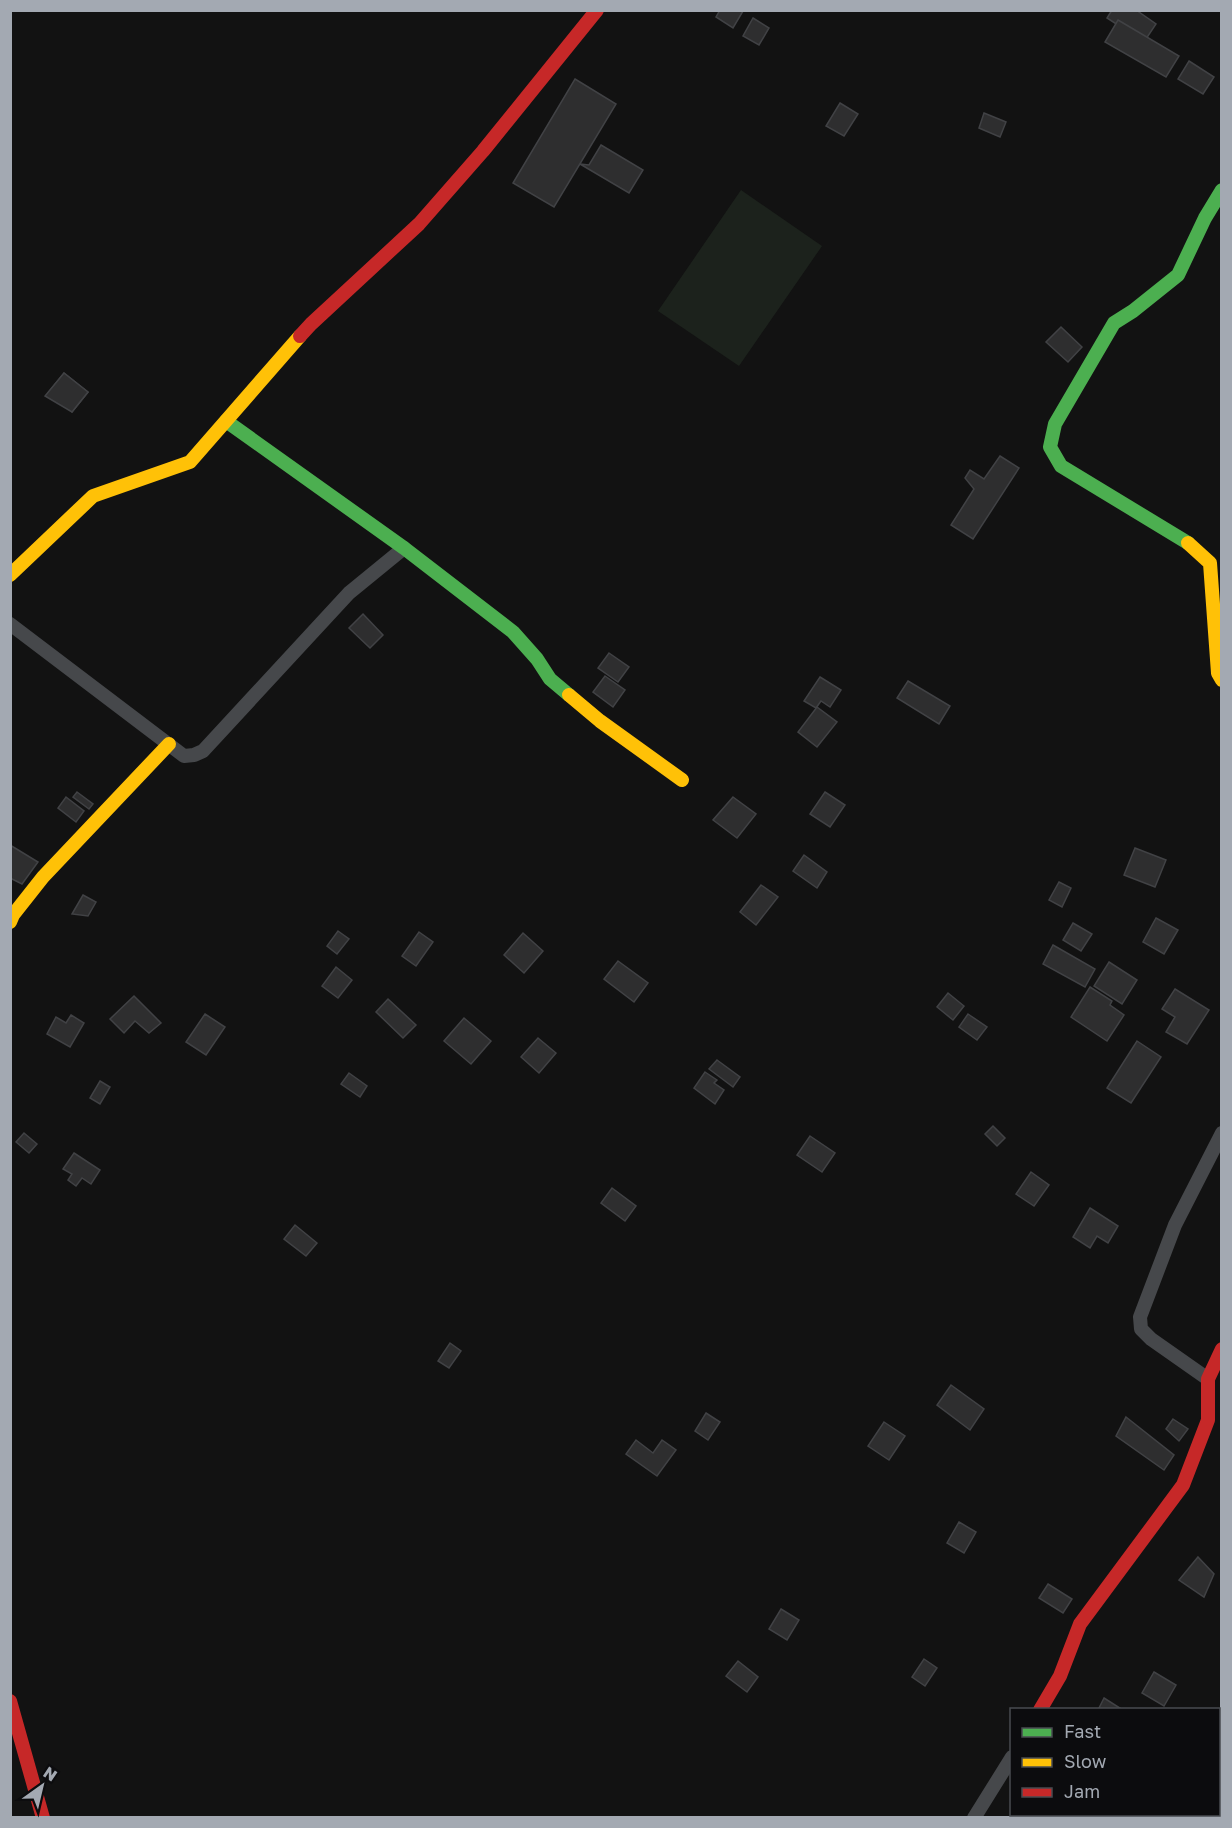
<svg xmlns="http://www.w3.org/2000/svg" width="1232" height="1828" font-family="'Golos Text',sans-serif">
<rect width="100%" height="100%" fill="#121212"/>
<!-- green -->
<polygon fill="#1c221c" points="741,190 822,246 739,366 658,311"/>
<!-- building -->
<g fill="#2e2e2f" stroke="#414245" stroke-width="1.5">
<polygon points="720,10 742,10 743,11 733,28 716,17"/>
<polygon points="1112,10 1136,10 1156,24 1144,42 1107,18"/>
<polygon points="753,18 769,28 759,45 743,36"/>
<polygon points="1118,20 1179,56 1166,77 1105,42"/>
<polygon points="1189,61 1214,77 1203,94 1178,79"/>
<polygon points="575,79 616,104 554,207 513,183"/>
<polygon points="840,103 858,114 844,136 826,126"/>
<polygon points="984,113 1006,122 1000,137 979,128"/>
<polygon points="601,145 643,170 629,193 580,164 589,165"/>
<polygon points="1061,327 1082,347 1068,362 1046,342"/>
<polygon points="64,373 88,392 72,412 48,393"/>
<polygon points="64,373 88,392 72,412 45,396"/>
<polygon points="1000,456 1019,468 973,539 951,525 974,489 965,478 970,470 984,479"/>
<polygon points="363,614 383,635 370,648 349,628"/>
<polygon points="609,653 629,667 618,682 598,668"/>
<polygon points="605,676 625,690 613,707 593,692"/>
<polygon points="820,677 841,690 830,707 821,701 816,708 804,701"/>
<polygon points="908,681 950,706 939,724 897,698"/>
<polygon points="817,707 837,722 817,747 798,732"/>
<polygon points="77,792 93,804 89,809 73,797"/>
<polygon points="825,792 845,805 830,827 810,814"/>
<polygon points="66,797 84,811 76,822 58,808"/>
<polygon points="733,797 756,814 737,838 713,820"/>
<polygon points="10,845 38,862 22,884 10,878"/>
<polygon points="1135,848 1166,860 1155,887 1124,875"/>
<polygon points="804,855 827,872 817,888 793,871"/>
<polygon points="1059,882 1071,888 1062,907 1049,900"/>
<polygon points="761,885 778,897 756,925 740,912"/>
<polygon points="83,895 96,902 88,916 72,914"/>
<polygon points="1156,918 1178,930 1164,954 1143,942"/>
<polygon points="1073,923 1092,934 1081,951 1063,940"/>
<polygon points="338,931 349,939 337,954 327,946"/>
<polygon points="419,932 433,942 416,966 402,956"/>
<polygon points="523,933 543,951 524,973 504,955"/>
<polygon points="1053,945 1095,969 1085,987 1043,964"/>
<polygon points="618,961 648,983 634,1002 604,979"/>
<polygon points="1109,962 1137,980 1122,1004 1094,986"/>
<polygon points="336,967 352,980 338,998 322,986"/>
<polygon points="1090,987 1112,1001 1110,1005 1124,1015 1107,1041 1071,1017"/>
<polygon points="1175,989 1209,1010 1187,1044 1166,1032 1175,1017 1162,1009"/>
<polygon points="948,993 964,1006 953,1020 937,1007"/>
<polygon points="134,996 161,1023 149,1033 135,1021 124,1033 110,1019"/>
<polygon points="388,999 416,1025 403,1038 376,1012"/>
<polygon points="205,1014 225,1027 206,1055 186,1042"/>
<polygon points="968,1014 987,1027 977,1040 959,1027"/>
<polygon points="71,1015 84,1023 70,1047 47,1034 56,1017 66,1023"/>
<polygon points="464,1018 491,1041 471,1064 444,1041"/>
<polygon points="538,1038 556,1053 539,1073 521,1057"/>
<polygon points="1137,1041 1161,1057 1131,1103 1107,1088"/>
<polygon points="717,1060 740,1077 733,1087 709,1069"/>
<polygon points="705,1072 717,1080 714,1083 724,1090 715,1104 694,1088"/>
<polygon points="349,1073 367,1086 360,1097 341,1084"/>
<polygon points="100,1081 110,1087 100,1104 90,1098"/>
<polygon points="993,1126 1005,1138 997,1146 985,1134"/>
<polygon points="24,1133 37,1144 29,1153 16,1142"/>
<polygon points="810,1136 835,1153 822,1172 797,1155"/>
<polygon points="74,1153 100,1170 91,1184 82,1178 76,1186 68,1180 72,1174 63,1169"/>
<polygon points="1031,1172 1049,1185 1034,1206 1016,1194"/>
<polygon points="612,1188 636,1206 625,1221 601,1203"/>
<polygon points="1090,1208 1118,1226 1108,1243 1097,1236 1090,1248 1073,1237"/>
<polygon points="295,1225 317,1243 306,1256 284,1239"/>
<polygon points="450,1343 461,1351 449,1368 438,1361"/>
<polygon points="951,1385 984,1409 970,1430 937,1405"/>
<polygon points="706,1413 720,1422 708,1440 695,1431"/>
<polygon points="1126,1417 1174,1455 1164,1470 1116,1436"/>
<polygon points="1173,1419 1188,1429 1179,1441 1166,1429"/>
<polygon points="884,1422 905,1436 889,1460 868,1446"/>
<polygon points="636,1440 653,1453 662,1440 676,1450 657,1476 626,1454"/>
<polygon points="959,1522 976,1532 964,1553 947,1543"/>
<polygon points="1198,1557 1214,1574 1204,1597 1179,1580"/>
<polygon points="1048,1584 1072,1599 1063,1613 1039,1598"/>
<polygon points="781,1609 799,1620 787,1640 769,1629"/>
<polygon points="924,1659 937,1668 925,1686 912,1677"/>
<polygon points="738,1661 758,1677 747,1692 726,1676"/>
<polygon points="1154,1672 1176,1685 1164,1706 1142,1693"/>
<polygon points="1104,1698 1123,1710 1098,1710"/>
</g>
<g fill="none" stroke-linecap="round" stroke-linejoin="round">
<!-- street -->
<g stroke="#46484b" stroke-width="14">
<polyline points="10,624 184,756 194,755 203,751 349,593 404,548"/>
<polyline points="1208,1379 1151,1339 1141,1329 1140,1317 1175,1225 1222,1133"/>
<polyline points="974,1818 1012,1757"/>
</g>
<!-- fast -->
<g stroke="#4caf50" stroke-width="14">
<polyline points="226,421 404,548 513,632 537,659 550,679 569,695"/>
<polyline points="1188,543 1061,466 1050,447 1055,424 1114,323 1133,311 1178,275 1205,218 1222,190"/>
</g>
<!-- slow -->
<g stroke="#ffc107" stroke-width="14">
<polyline points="1188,543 1210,563 1218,673 1222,680"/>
<polyline points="10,575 93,496 190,462 300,336"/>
<polyline points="569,695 600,721 682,780"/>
<polyline points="10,922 13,915 43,877 169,744"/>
</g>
<!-- jam -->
<g stroke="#c62828" stroke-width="14">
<polyline points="300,336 311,324 419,224 483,151 597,10"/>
<polyline points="10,1701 43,1818"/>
<polyline points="1040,1710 1060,1676 1080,1624 1183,1485 1208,1420 1208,1379 1222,1349"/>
</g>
</g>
<!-- border -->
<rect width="1232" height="1828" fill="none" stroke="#a3a9b2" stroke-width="24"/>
<!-- legend -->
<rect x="1010" y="1708" width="210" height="108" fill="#0c0c0e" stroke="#484b50" stroke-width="1.5"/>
<rect x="1022" y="1728" width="30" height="9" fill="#4caf50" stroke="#484b50" stroke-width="1.5"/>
<text x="1064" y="1738" font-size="18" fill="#a3a9b2">Fast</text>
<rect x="1022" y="1758" width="30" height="9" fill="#ffc107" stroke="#484b50" stroke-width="1.5"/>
<text x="1064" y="1768" font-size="18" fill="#a3a9b2">Slow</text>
<rect x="1022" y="1788" width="30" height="9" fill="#c62828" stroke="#484b50" stroke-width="1.5"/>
<text x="1064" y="1798" font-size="18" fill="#a3a9b2">Jam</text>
<!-- north arrow -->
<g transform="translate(42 1786) rotate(34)" stroke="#0c0c0e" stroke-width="4.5" paint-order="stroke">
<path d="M0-4.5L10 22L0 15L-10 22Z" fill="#a3a9b2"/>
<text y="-9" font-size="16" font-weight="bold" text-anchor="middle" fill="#a3a9b2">N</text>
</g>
</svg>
